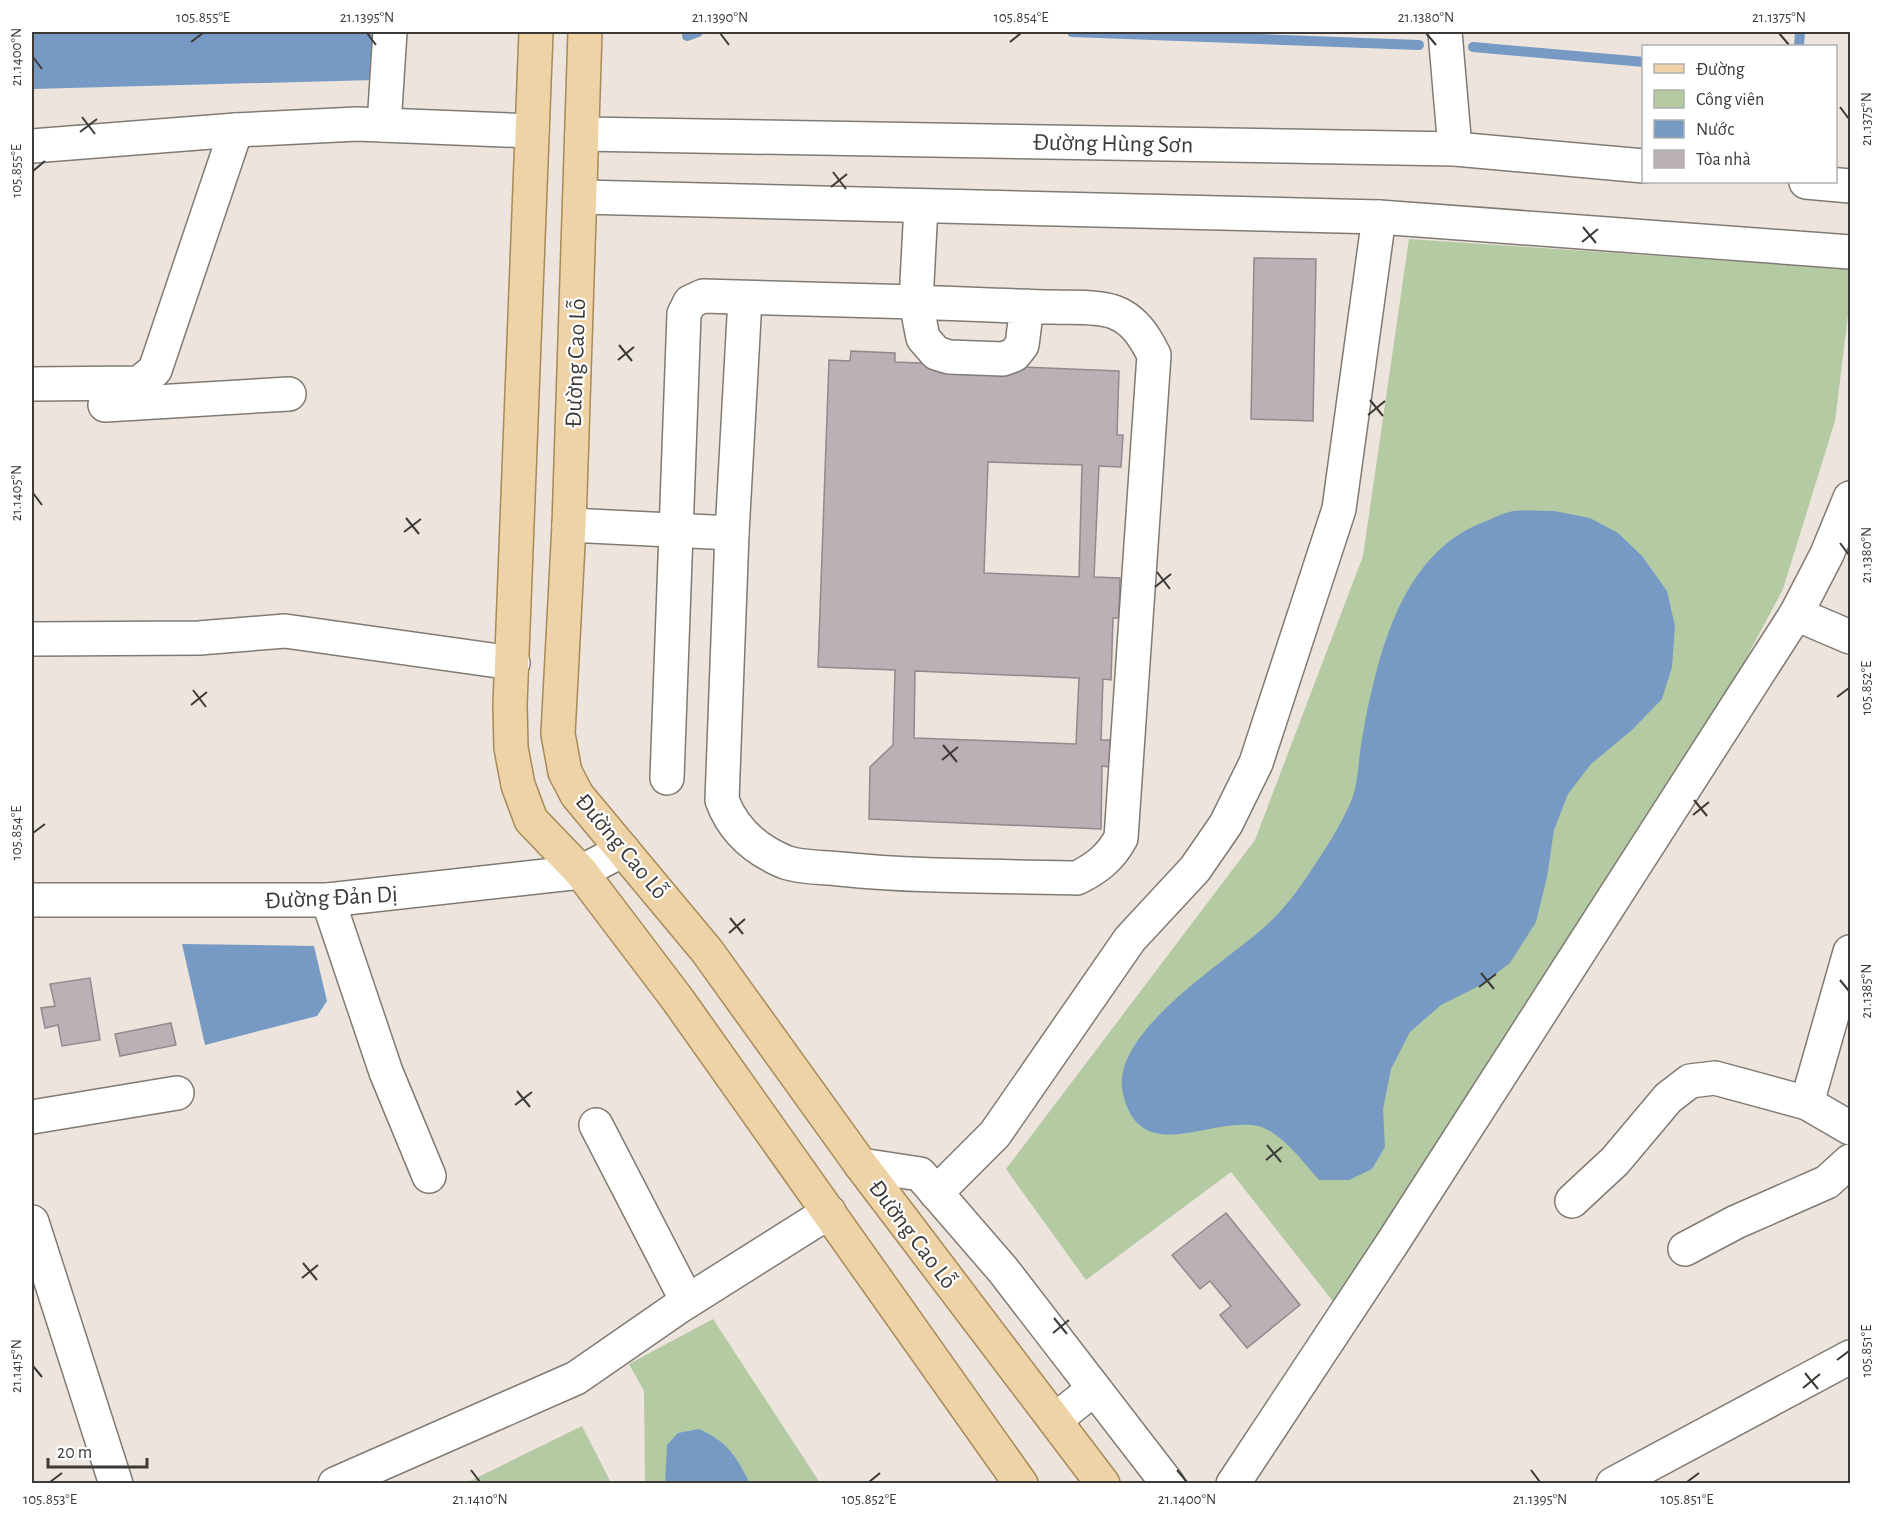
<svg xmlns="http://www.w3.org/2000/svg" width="1882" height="1515" font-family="'Alegreya Sans',sans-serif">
<rect width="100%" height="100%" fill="#ece4dd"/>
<!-- green -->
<g fill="#b3caa3">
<polygon points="1409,239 1850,269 1850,299 1835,421 1783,589 1741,668 1335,1304 1231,1172 1086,1280 1006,1169 1255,840 1363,556"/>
<polygon points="713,1319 820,1483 645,1483 644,1391 629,1364"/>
<polygon points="582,1426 611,1483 466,1483"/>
</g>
<!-- water -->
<g fill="#779ac4">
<polygon points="32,32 375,32 375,80 32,89"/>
<path d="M1554,511L1590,518L1618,533L1642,556L1667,591L1675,626L1672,667L1662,699L1632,730L1591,764L1568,794L1554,830L1547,877L1536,922L1510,963L1481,985L1441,1005L1410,1032L1391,1069L1383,1109L1385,1147L1372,1169L1349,1180H1319C1304,1163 1280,1131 1258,1126C1209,1116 1141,1168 1123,1094C1108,1031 1232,959 1270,922C1290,903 1305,880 1320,857C1332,839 1344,818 1352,799C1359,780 1359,749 1364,728C1379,651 1402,553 1484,522C1493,518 1504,513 1513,511C1527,510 1541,511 1554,511Z"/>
<polygon points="182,944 314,946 327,1001 317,1016 205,1045"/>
<path d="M699,1429C729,1443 735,1455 750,1483H665L667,1445L678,1433Z"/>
</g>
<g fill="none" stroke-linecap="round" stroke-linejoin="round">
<!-- stream -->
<g stroke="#779ac4" stroke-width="10">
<polyline points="1072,32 1419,45"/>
<polyline points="687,36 698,32"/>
<polyline points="1799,46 1800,32"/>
<polyline points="1473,47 1644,62"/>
</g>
</g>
<!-- building -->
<g fill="#bab0b5" stroke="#92898d" stroke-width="1.5" fill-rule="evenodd">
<polygon points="1254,258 1316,259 1313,421 1251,419"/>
<path d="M851,351L895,353V362L1119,371L1117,435H1123L1121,467L1099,466L1094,577L1120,578L1119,618H1113L1111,680L1103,679L1101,740H1110L1109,767L1102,766L1101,829L869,819L870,767L893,745L895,670L818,667L829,360L850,361ZM988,462L1082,465L1079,577L984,573ZM915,671L1079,678L1076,744L914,738Z"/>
<polygon points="90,978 100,1040 62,1046 58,1025 45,1028 41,1008 55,1006 50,984"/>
<polygon points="171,1023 176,1045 120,1056 115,1034"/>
<polygon points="1226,1213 1300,1305 1247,1348 1220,1315 1231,1306 1210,1281 1200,1289 1172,1255"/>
</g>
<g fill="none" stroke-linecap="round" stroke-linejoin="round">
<!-- minor casing -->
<g stroke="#807a73" stroke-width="36">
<g id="minor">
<polyline points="1445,32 1455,149"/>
<polyline points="384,125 390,32"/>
<polyline points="582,134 1455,149 1644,166"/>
<polyline points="32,146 236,130 357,124 532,131"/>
<polyline points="1806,182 1850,186"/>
<polyline points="581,197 1379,217 1850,252"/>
<path d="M745,299L732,533L722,800C733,830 756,850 785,862C801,868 823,867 840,869C918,877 998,876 1077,878C1097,868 1110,858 1121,838L1154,355C1145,337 1134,319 1114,312C1097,306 1073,308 1055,307C1008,306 962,304 916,302L923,338L936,353L949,357L1003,359L1014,355L1022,345L1027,306"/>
<polyline points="32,384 139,383 155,370 236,130"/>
<polyline points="105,405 289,394"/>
<polyline points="569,525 732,533"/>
<polyline points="1796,614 1850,637"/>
<polyline points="32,639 199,638 285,631 513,663"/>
<polyline points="667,778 684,314 690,302 703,296 916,302 921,206"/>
<polyline points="32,900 328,900 581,872 623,850"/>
<polyline points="328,900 386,1072 429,1176"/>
<polyline points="1807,1103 1850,952"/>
<polyline points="32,1117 177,1093"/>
<polyline points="596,1125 687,1301"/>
<polyline points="861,1165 920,1174 1003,1270 1168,1484"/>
<polyline points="936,1193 995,1134 1130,939 1195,869 1226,824 1256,763 1339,509 1379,217"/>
<polyline points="1572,1201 1615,1161 1668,1098 1690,1081 1715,1078 1807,1103 1850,1128"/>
<polyline points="32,1222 116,1484"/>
<polyline points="1685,1249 1736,1222 1827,1182 1850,1161"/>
<polyline points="1055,1420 1094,1389"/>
<polyline points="335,1484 576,1378 680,1306 829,1212"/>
<polyline points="1233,1484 1393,1242 1796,614 1827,554 1850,498"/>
<polyline points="1613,1484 1850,1357"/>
</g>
</g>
<!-- major casing -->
<g stroke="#a88a58" stroke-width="36">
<g id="major">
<polyline points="536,32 510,705 511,748 518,785 531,820 581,872 678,1000 1021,1484"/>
<polyline points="585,32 569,525 558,734 565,772 577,795 707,951 861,1165 1103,1484"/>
</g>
</g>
<!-- minor -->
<use href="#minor" stroke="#fff" stroke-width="33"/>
<!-- major -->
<use href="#major" stroke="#eed3a6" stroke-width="33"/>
</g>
<!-- ticks -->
<path fill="none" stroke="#3c3936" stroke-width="2" d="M367,33L376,45M720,33L729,45M1426,33L1436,45M1779,33L1789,45M191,42L203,33M1010,42L1021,33M33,57L42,69M1840,107L1849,119M82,117L95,134M80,132L97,119M33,171L45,161M833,172L846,189M831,187L847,174M1583,227L1596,243M1582,242L1598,229M619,345L632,361M618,360L634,347M1370,400L1383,416M1368,415L1385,401M33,493L42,505M406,518L419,534M404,532L421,519M1840,543L1849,555M1157,572L1170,589M1155,587L1171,574M193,690L206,707M1837,697L1849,688M191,705L207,692M943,745L957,762M942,760L958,747M1694,800L1707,816M1693,815L1709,802M33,833L45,824M730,918L743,934M729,933L745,919M1481,973L1494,989M1840,980L1849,991M1479,987L1496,974M517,1091L530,1107M515,1105L532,1092M1267,1145L1281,1162M1266,1160L1282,1147M303,1263L317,1280M302,1278L318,1265M1054,1318L1067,1334M1053,1333L1069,1320M1837,1360L1849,1351M33,1366L42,1377M1805,1373L1818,1389M1803,1388L1820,1374M471,1470L480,1482M1177,1470L1187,1482M1531,1470L1540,1482M50,1482L62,1473M869,1482L880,1473M1687,1482L1699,1473"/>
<g text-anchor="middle" stroke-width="4.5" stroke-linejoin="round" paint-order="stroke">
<!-- street labels -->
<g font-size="24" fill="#3c3936" stroke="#fff">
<text transform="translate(1113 143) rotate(1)" y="8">Đường Hùng Sơn</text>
<text transform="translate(575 363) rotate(-88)" y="8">Đường Cao Lỗ</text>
<text transform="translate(622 846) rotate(50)" y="8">Đường Cao Lỗ</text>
<text transform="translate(331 897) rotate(-3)" y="8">Đường Đản Dị</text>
<text transform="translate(913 1234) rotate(53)" y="8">Đường Cao Lỗ</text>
</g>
</g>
<!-- border -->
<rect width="1882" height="1515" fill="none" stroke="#ffffff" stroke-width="66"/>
<!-- legend -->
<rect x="1642" y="45" width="195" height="138" fill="#ffffff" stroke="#b1b0af" stroke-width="1.5"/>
<rect x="1654" y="64" width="30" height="9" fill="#eed3a6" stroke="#b1b0af" stroke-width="1.5"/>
<text x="1696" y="75" font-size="18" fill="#3c3936">Đường</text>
<rect x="1654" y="90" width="30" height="18" fill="#b3caa3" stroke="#b1b0af" stroke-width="1.5"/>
<text x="1696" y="105" font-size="18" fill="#3c3936">Công viên</text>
<rect x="1654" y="120" width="30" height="18" fill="#779ac4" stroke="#b1b0af" stroke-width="1.5"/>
<text x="1696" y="135" font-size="18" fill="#3c3936">Nước</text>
<rect x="1654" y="150" width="30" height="18" fill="#bab0b5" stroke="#b1b0af" stroke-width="1.5"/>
<text x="1696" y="165" font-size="18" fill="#3c3936">Tòa nhà</text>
<!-- scale -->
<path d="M48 1458v9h99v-9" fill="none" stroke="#3c3936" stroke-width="3"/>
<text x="57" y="1458" font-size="18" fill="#3c3936" stroke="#ffffff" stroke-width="4.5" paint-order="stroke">20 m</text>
<rect x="33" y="33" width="1816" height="1449" fill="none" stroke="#3c3936" stroke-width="2"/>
<g font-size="15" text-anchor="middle" fill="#3c3936">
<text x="203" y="22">105.855°E</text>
<text x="367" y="22">21.1395°N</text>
<text x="720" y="22">21.1390°N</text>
<text x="1021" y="22">105.854°E</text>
<text x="1426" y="22">21.1380°N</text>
<text x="1779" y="22">21.1375°N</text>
<text transform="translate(16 57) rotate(-90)" y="5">21.1400°N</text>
<text transform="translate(1866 119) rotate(-90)" y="5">21.1375°N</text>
<text transform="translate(16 171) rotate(-90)" y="5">105.855°E</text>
<text transform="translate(16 493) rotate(-90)" y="5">21.1405°N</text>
<text transform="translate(1866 555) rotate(-90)" y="5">21.1380°N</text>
<text transform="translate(1866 688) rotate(-90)" y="5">105.852°E</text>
<text transform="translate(16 833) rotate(-90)" y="5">105.854°E</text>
<text transform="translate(1866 991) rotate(-90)" y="5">21.1385°N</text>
<text transform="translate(1866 1351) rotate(-90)" y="5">105.851°E</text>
<text transform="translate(16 1366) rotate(-90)" y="5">21.1415°N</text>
<text x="50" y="1504">105.853°E</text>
<text x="480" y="1504">21.1410°N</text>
<text x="869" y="1504">105.852°E</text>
<text x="1187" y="1504">21.1400°N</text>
<text x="1540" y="1504">21.1395°N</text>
<text x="1687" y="1504">105.851°E</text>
</g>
</svg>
